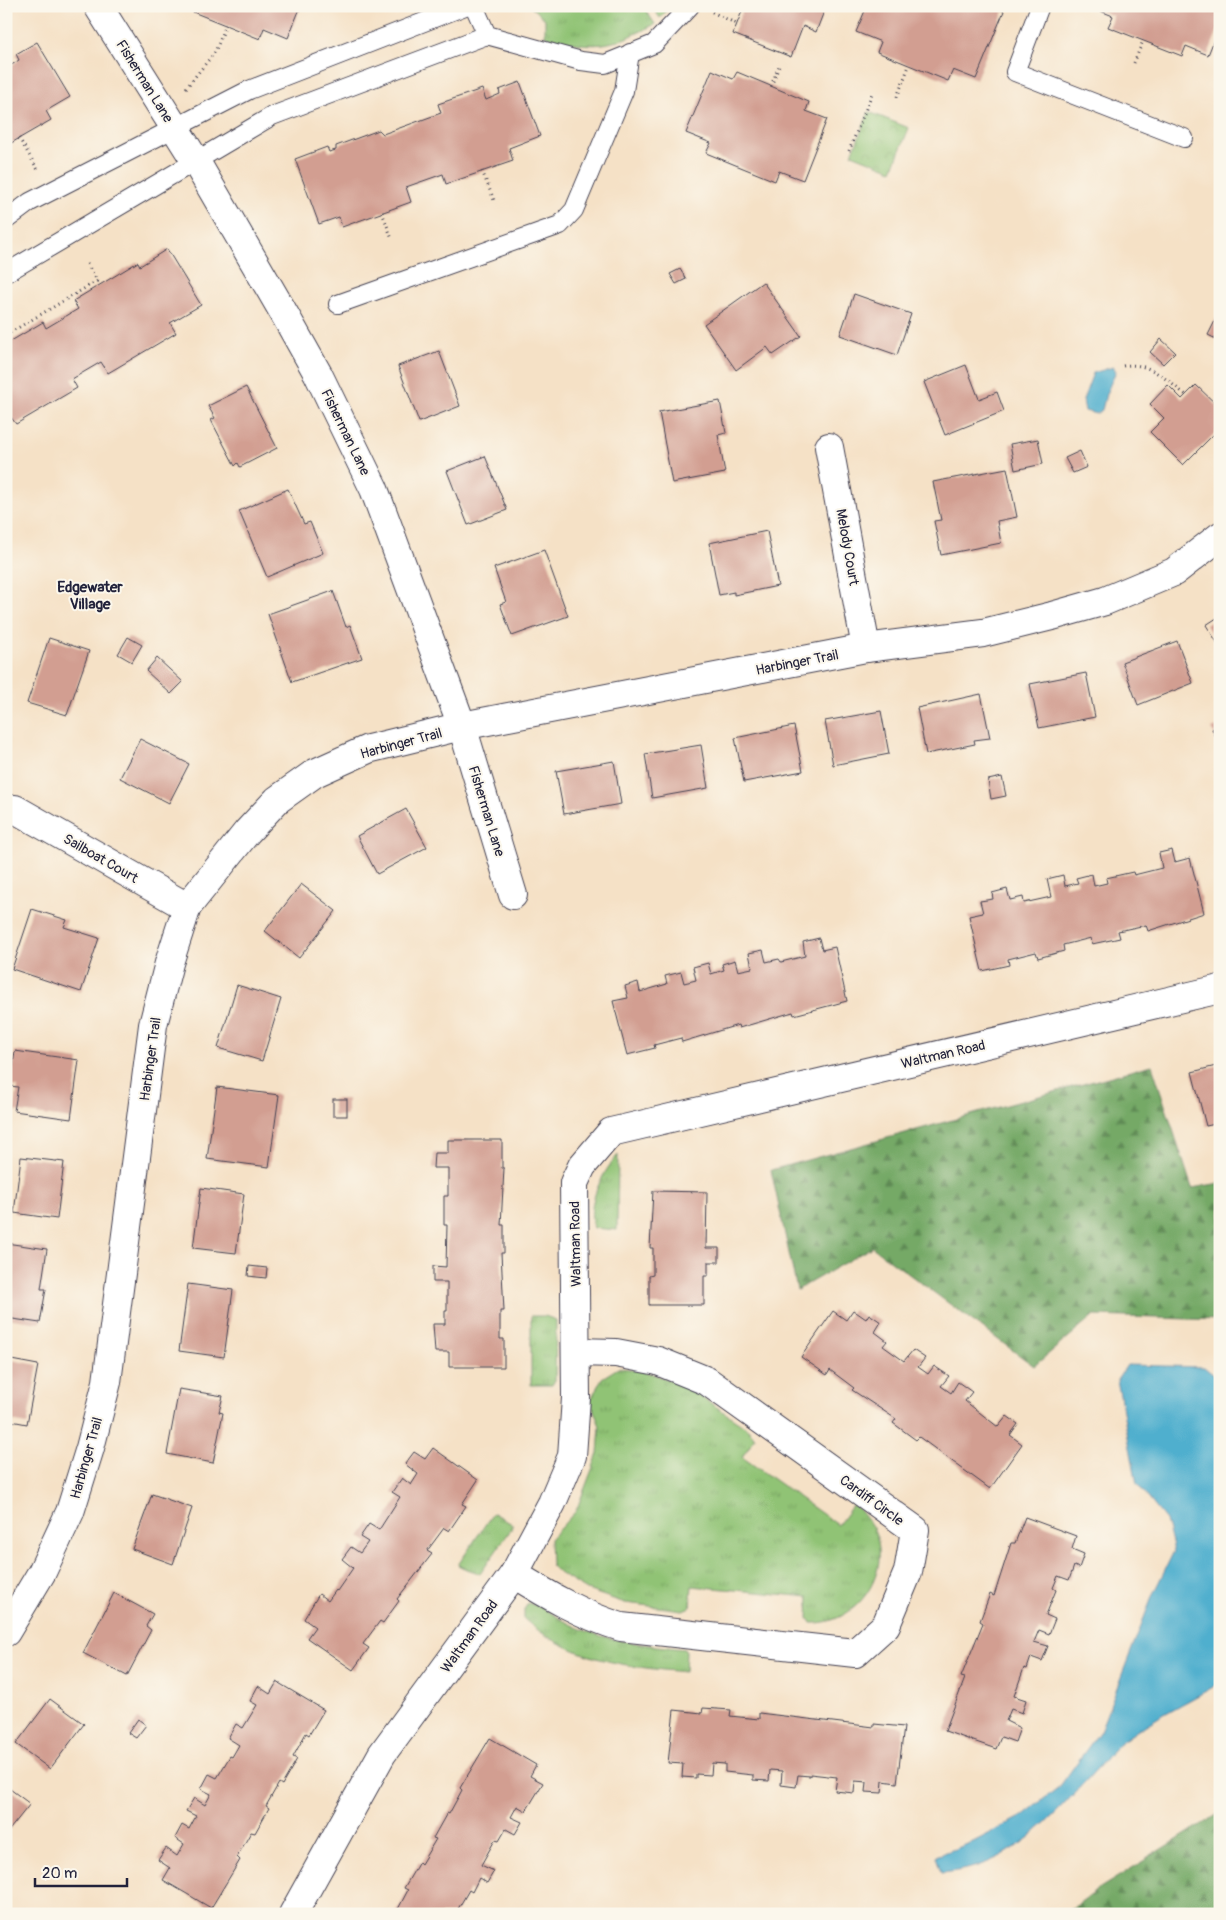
<svg xmlns="http://www.w3.org/2000/svg" width="1226" height="1920" font-family="Pangolin,sans-serif">
<defs>
<pattern id="grass-tufts" width="24" height="20" patternUnits="userSpaceOnUse" patternTransform="scale(1.25)"><rect width="24" height="20" fill="#90c374"/><path d="M3 7l-1-3M5 7V3M7 7l1-3M15 17l-1-3M17 17v-4M19 17l1-3" fill="none" stroke="#7ca765"/></pattern>
<pattern id="forest-firs" width="22" height="20" patternUnits="userSpaceOnUse" patternTransform="scale(1.25)"><rect width="22" height="20" fill="#74a966"/><path d="M5 1l3.5 6h-7zM16 11l3.5 6h-7z" fill="#5f8955"/></pattern>
<pattern id="park-crowns" width="20" height="18" patternUnits="userSpaceOnUse" patternTransform="scale(1.25)"><rect width="20" height="18" fill="#90c374"/><path d="M2 6a3 3 0 1 1 6 0M12 15a3 3 0 1 1 6 0" fill="none" stroke="#7ca765"/></pattern>
</defs>
<rect width="100%" height="100%" fill="#fbf7ec"/>
<filter id="ink" filterUnits="userSpaceOnUse"><feTurbulence type="fractalNoise" baseFrequency=".02" numOctaves="2"/><feDisplacementMap in="SourceGraphic" scale="10" xChannelSelector="R" yChannelSelector="G"/><feConvolveMatrix kernelMatrix="1 2 1 2 8 2 1 2 1" color-interpolation-filters="sRGB"/></filter>
<filter id="wash" filterUnits="userSpaceOnUse"><feTurbulence type="fractalNoise" baseFrequency=".0096" numOctaves="4" result="noise"/><feDisplacementMap in="SourceGraphic" scale="20" xChannelSelector="R" yChannelSelector="G"/><feGaussianBlur stdDeviation="1.12" result="paint"/><feColorMatrix in="noise" values="0 0 0 0 0 0 0 0 0 0 0 0 0 0 0 0 0 1.4 0 .05"/><feComposite in="paint" operator="in"/></filter>
<g filter="url(#wash)">
<rect width="100%" height="100%" fill="#f5e1c6"/>
<!-- grass -->
<g fill="url(#grass-tufts)" stroke="#597258">
<path d="M530,6H643L655,24C611,48 592,50 545,36V19Z"/>
<polygon points="652,6 671,6 660,18"/>
<path d="M618,1155L617,1230L594,1228C585,1205 603,1171 618,1155Z"/>
<polygon points="531,1316 545,1316 556,1320 555,1380 552,1385 531,1385"/>
<path d="M618,1368C661,1370 694,1391 728,1415C737,1421 750,1428 755,1438L742,1457L838,1525L852,1506L857,1507C863,1514 871,1523 875,1532C892,1574 856,1625 811,1623L808,1618L809,1597L692,1586L690,1607L683,1610L625,1603L587,1590L559,1573L551,1565L550,1539L576,1511L598,1454L600,1426L590,1401L602,1378Z"/>
<path d="M493,1513L512,1524V1528L480,1574C473,1570 466,1570 458,1565Z"/>
<path d="M528,1603C545,1607 560,1620 576,1627C610,1642 648,1645 684,1649L686,1652L685,1672C626,1667 571,1660 524,1619V1610Z"/>
</g>
<!-- forest -->
<g fill="url(#forest-firs)" stroke="#4b6650">
<polygon points="1152,1065 1192,1188 1220,1183 1220,1320 1094,1316 1034,1366 872,1247 797,1290 771,1170"/>
<polygon points="1220,1813 1220,1914 1064,1914 1100,1888"/>
</g>
<!-- park -->
<polygon fill="url(#park-crowns)" stroke="#597258" points="869,112 909,128 892,170 852,154"/>
<!-- water -->
<g fill="#4fafce" stroke="#386884">
<polygon points="1113,367 1116,371 1106,394 1102,410 1096,414 1085,411 1083,400 1093,373"/>
<path d="M1127,1365L1204,1367L1220,1380V1683C1188,1702 1153,1718 1124,1740C1112,1749 1103,1763 1093,1773C1048,1822 1011,1868 941,1873L936,1856L973,1842L1021,1817L1060,1786L1100,1731L1154,1592L1174,1551L1166,1520L1137,1484L1117,1380Z"/>
</g>
<g id="blocks">
<!-- building -->
<g fill="#d29e91">
<polygon points="196,6 301,6 288,38 264,28 260,39 193,12"/>
<polygon points="744,6 826,6 816,32 803,26 791,57 733,34"/>
<polygon points="867,6 992,6 1004,11 976,79 953,70 948,81 877,52 881,42 856,32"/>
<polygon points="1088,6 1220,6 1220,25 1208,55 1186,46 1182,56 1108,27 1113,16"/>
<polygon points="37,42 70,97 46,111 51,120 6,146 6,59 10,66 19,60 16,54"/>
<polygon points="712,70 733,79 737,72 809,102 806,111 827,119 803,180 779,171 775,181 706,153 711,143 686,133"/>
<polygon points="520,82 540,136 509,148 513,161 446,184 443,174 406,187 411,202 342,227 339,217 319,224 295,159 327,147 329,152 336,150 336,146 379,130 383,134 441,113 438,104 482,89 486,100 500,94 499,90"/>
<polygon points="167,249 201,305 170,323 176,333 108,373 101,362 72,379 77,388 16,424 10,416 6,418 6,344 43,322 46,328 78,309 73,301 138,262 140,266"/>
<polygon points="680,269 686,279 676,284 670,274"/>
<polygon points="763,282 801,336 773,355 767,347 736,370 704,324"/>
<polygon points="854,294 911,314 897,355 840,335"/>
<polygon points="1220,311 1220,341 1208,335"/>
<polygon points="1161,339 1175,352 1163,364 1150,352"/>
<polygon points="439,351 460,406 419,422 398,366"/>
<polygon points="966,365 979,399 997,392 1004,411 945,435 924,382"/>
<polygon points="1168,385 1182,399 1196,385 1220,408 1220,428 1183,465 1150,432 1164,418 1150,404"/>
<polygon points="246,387 277,448 240,467 238,463 235,466 211,420 215,418 208,406"/>
<polygon points="720,401 726,433 718,435 725,473 672,483 659,412"/>
<polygon points="1038,439 1043,464 1015,470 1010,444"/>
<polygon points="1080,451 1087,467 1073,473 1065,458"/>
<polygon points="485,456 507,510 468,525 447,471"/>
<polygon points="1007,468 1017,517 997,521 1001,543 941,555 934,521 941,520 933,482"/>
<polygon points="288,489 304,524 310,522 323,553 267,577 239,511"/>
<polygon points="767,531 778,586 734,595 734,592 719,595 709,543"/>
<polygon points="544,550 568,616 512,636 500,604 506,602 494,568"/>
<polygon points="333,591 346,627 350,625 362,658 292,682 268,614"/>
<polygon points="1220,616 1220,647 1206,625"/>
<polygon points="128,637 142,645 132,662 118,654"/>
<polygon points="49,638 89,651 67,715 27,703"/>
<polygon points="1177,641 1193,683 1138,705 1122,662"/>
<polygon points="157,658 183,682 171,694 146,671"/>
<polygon points="1086,673 1095,717 1039,728 1030,684"/>
<polygon points="981,694 990,738 974,740 975,744 926,754 917,708"/>
<polygon points="881,711 889,754 833,765 825,721"/>
<polygon points="794,726 803,771 744,782 735,738"/>
<polygon points="1220,726 1220,745 1212,729"/>
<polygon points="140,739 189,764 169,803 120,778"/>
<polygon points="701,745 708,788 652,798 645,754"/>
<polygon points="614,761 621,804 564,814 556,771"/>
<polygon points="1002,777 1006,796 991,799 988,780"/>
<polygon points="406,809 427,847 377,874 357,836"/>
<polygon points="1172,850 1175,862 1190,858 1204,913 1148,931 1146,925 1118,931 1120,938 1092,944 1091,938 1063,945 1064,951 1038,958 1036,952 1008,959 1009,965 982,971 969,916 983,913 980,901 993,899 992,893 1007,889 1010,900 1023,897 1024,903 1051,897 1047,879 1063,875 1065,886 1078,883 1076,878 1092,874 1094,886 1107,883 1106,878 1133,872 1134,875 1162,868 1159,853"/>
<polygon points="301,884 336,911 299,958 265,931"/>
<polygon points="32,909 67,920 64,927 99,938 81,992 12,969"/>
<polygon points="819,938 822,950 835,947 847,1001 794,1015 793,1012 739,1028 738,1025 682,1042 681,1038 654,1045 655,1048 627,1055 613,1001 628,998 625,986 638,982 640,992 667,984 665,976 681,972 684,983 696,980 693,967 708,963 711,974 724,970 722,964 735,960 738,971 752,968 749,953 763,950 766,962 779,959 781,962 805,956 803,942"/>
<polygon points="237,985 281,999 262,1061 218,1048"/>
<polygon points="15,1051 79,1060 71,1119 14,1111 18,1087 10,1086"/>
<polygon points="1220,1065 1220,1123 1206,1126 1192,1072"/>
<polygon points="217,1087 279,1095 269,1167 207,1159"/>
<rect x="333" y="1099" width="14" height="17"/>
<polygon points="448,1140 502,1140 502,1168 504,1168 501,1225 504,1225 504,1253 501,1253 504,1311 500,1311 500,1339 504,1339 504,1367 449,1367 449,1352 435,1352 433,1324 445,1324 445,1311 447,1311 447,1282 433,1282 433,1266 446,1267 447,1225 444,1225 444,1196 448,1196 448,1168 433,1168 434,1153 448,1153"/>
<polygon points="21,1157 64,1162 57,1219 14,1213"/>
<polygon points="201,1188 244,1194 236,1253 193,1248"/>
<polygon points="653,1191 707,1192 706,1248 719,1248 719,1262 708,1262 708,1276 704,1276 704,1305 649,1305 649,1276 653,1275 653,1248 650,1248"/>
<polygon points="6,1243 47,1249 41,1289 46,1289 40,1323 6,1318"/>
<polygon points="249,1266 267,1268 266,1278 248,1276"/>
<polygon points="188,1284 233,1290 224,1357 179,1351"/>
<polygon points="853,1310 866,1319 869,1314 881,1322 875,1332 887,1341 883,1346 904,1361 913,1350 925,1358 918,1367 928,1374 934,1366 949,1376 941,1386 951,1393 958,1382 972,1392 965,1401 998,1427 1007,1416 1018,1424 1010,1435 1022,1444 990,1489 919,1437 916,1440 893,1423 896,1419 852,1390 854,1388 830,1370 827,1375 801,1357 833,1311 846,1320"/>
<polygon points="6,1359 38,1365 27,1424 6,1420"/>
<polygon points="179,1389 223,1396 219,1412 223,1413 213,1463 167,1454"/>
<polygon points="433,1448 478,1480 462,1504 466,1506 449,1531 444,1528 427,1551 432,1554 397,1599 399,1601 383,1623 380,1621 363,1644 369,1648 353,1670 307,1638 315,1627 304,1619 319,1594 328,1601 336,1590 337,1591 353,1568 342,1559 351,1547 360,1553 368,1542 360,1537 369,1524 379,1530 400,1497 392,1492 402,1478 411,1485 418,1474 405,1464 414,1452 425,1459"/>
<polygon points="152,1494 192,1508 173,1564 132,1549"/>
<polygon points="1025,1517 1076,1536 1072,1549 1084,1554 1079,1568 1074,1566 1069,1580 1058,1576 1053,1588 1056,1590 1046,1615 1055,1619 1049,1634 1039,1630 1034,1642 1048,1646 1042,1661 1031,1657 1027,1669 1024,1668 1014,1696 1026,1700 1022,1713 1011,1709 1006,1721 1020,1728 1015,1742 1001,1737 996,1749 945,1731 965,1678 961,1677 983,1623 980,1621 990,1594 994,1596 1011,1543 1015,1543"/>
<polygon points="114,1593 153,1614 146,1626 151,1630 127,1676 83,1653"/>
<polygon points="277,1682 324,1710 309,1735 306,1733 293,1757 297,1759 282,1785 279,1783 266,1806 269,1808 255,1833 251,1832 237,1857 240,1860 211,1908 163,1880 170,1868 158,1860 166,1848 177,1856 184,1844 175,1838 182,1825 189,1829 196,1816 186,1811 194,1798 205,1805 211,1794 201,1789 209,1774 217,1778 230,1756 232,1757 239,1745 228,1738 236,1724 243,1728 257,1705 250,1701 258,1686 270,1694"/>
<polygon points="50,1699 84,1724 50,1769 16,1744"/>
<polygon points="703,1708 731,1710 730,1716 759,1719 759,1713 874,1727 874,1724 904,1727 897,1783 883,1781 882,1793 866,1792 867,1782 855,1781 854,1793 835,1791 837,1777 810,1774 810,1776 798,1775 796,1787 781,1785 782,1771 770,1770 769,1781 753,1780 753,1775 725,1772 725,1764 712,1763 711,1775 696,1774 696,1778 682,1777 683,1764 668,1763 674,1710 702,1713"/>
<polygon points="138,1719 146,1725 136,1738 128,1733"/>
<polygon points="490,1738 536,1765 530,1776 543,1783 526,1811 517,1806 511,1817 522,1822 515,1834 506,1829 499,1841 495,1840 481,1865 494,1871 487,1883 479,1878 472,1892 469,1890 455,1914 389,1914 391,1911 396,1913 408,1890 404,1888 419,1862 421,1864 436,1839 433,1838 447,1813 449,1814 462,1790 460,1788"/>
<polygon points="6,1786 30,1804 6,1834"/>
</g>
</g>
</g>
<g filter="url(#ink)">
<use href="#blocks" fill-opacity="0" stroke="#423f50" stroke-width="1"/>
<g fill="none" stroke-linecap="round" stroke-linejoin="round">
<!-- lane casing -->
<g stroke="#423f50" stroke-width="20">
<g id="lane">
<polyline points="474,6 487,35 581,61 605,64 654,44 690,6"/>
<polyline points="1040,6 1015,72 1184,138"/>
<polyline points="6,220 30,202 249,90 465,6"/>
<polyline points="6,273 272,116 487,35"/>
<polyline points="338,304 560,225 574,210 624,91 630,53"/>
</g>
</g>
<!-- street casing -->
<g stroke="#423f50" stroke-width="30">
<g id="street">
<polyline points="98,6 195,160 281,308 318,374 374,489 462,726 513,895"/>
<polyline points="829,447 866,648"/>
<polyline points="15,809 187,907"/>
<path d="M514,1574C549,1596 582,1615 621,1627L855,1653L886,1625L908,1572L915,1530L707,1381L658,1361L616,1353L576,1352"/>
<polyline points="6,1632 42,1572 70,1512 90,1448 107,1382 153,1025 169,963 187,907 247,832 277,800 315,773 368,749 462,726 866,648 983,633 1052,616 1105,601 1174,572 1220,536"/>
<polyline points="293,1914 382,1754 514,1574 552,1503 572,1456 576,1398 574,1183 582,1166 611,1132 1220,989"/>
</g>
</g>
<!-- path -->
<g stroke="#423f50" stroke-width="3" stroke-dasharray="1 4" stroke-linecap="butt">
<polyline points="712,12 737,24"/>
<polyline points="1134,63 1143,41"/>
<polyline points="771,86 779,66"/>
<polyline points="186,88 215,52 226,25"/>
<polyline points="897,97 909,66"/>
<polyline points="19,138 38,170"/>
<polyline points="849,151 873,91"/>
<polyline points="482,171 494,200"/>
<polyline points="382,212 392,239"/>
<polyline points="87,264 100,285"/>
<polyline points="6,335 97,281"/>
<polyline points="6,342 7,343"/>
<path d="M1123,366C1150,361 1166,380 1186,395"/>
</g>
<!-- lane -->
<use href="#lane" stroke="#fff" stroke-width="18"/>
<!-- street -->
<use href="#street" stroke="#fff" stroke-width="28"/>
</g>
</g>
<g text-anchor="middle" stroke-width="4" stroke-linejoin="round" paint-order="stroke">
<!-- street labels -->
<g font-size="14" fill="#22223b" stroke="#fbf7ec">
<text transform="translate(145 81) rotate(58)" y="5">Fisherman Lane</text>
<text transform="translate(346 432) rotate(64)" y="5">Fisherman Lane</text>
<text transform="translate(848 547) rotate(80)" y="5">Melody Court</text>
<text transform="translate(797 662) rotate(-11)" y="5">Harbinger Trail</text>
<text transform="translate(401 743) rotate(-15)" y="5">Harbinger Trail</text>
<text transform="translate(487 811) rotate(73)" y="5">Fisherman Lane</text>
<text transform="translate(101 858) rotate(30)" y="5">Sailboat Court</text>
<text transform="translate(943 1054) rotate(-13)" y="5">Waltman Road</text>
<text transform="translate(150 1059) rotate(-82)" y="5">Harbinger Trail</text>
<text transform="translate(575 1244) rotate(-91)" y="5">Waltman Road</text>
<text transform="translate(86 1458) rotate(-74)" y="5">Harbinger Trail</text>
<text transform="translate(872 1500) rotate(36)" y="5">Cardiff Circle</text>
<text transform="translate(469 1636) rotate(-54)" y="5">Waltman Road</text>
</g>
<!-- neighbourhood labels -->
<g font-size="15" font-weight="bold" fill="#22223b" stroke="#fbf7ec">
<text x="90" y="592">Edgewater<tspan x="90" dy="17">Village</tspan></text>
</g>
</g>
<!-- margin -->
<rect width="1226" height="1920" fill="none" stroke="#fbf7ec" stroke-width="25"/>
<!-- scale -->
<path d="M35 1878v8h92v-8" fill="none" stroke="#22223b" stroke-width="2.5"/>
<text x="42" y="1878" font-size="15" fill="#22223b" stroke="#fbf7ec" stroke-width="4" paint-order="stroke">20 m</text>
</svg>
